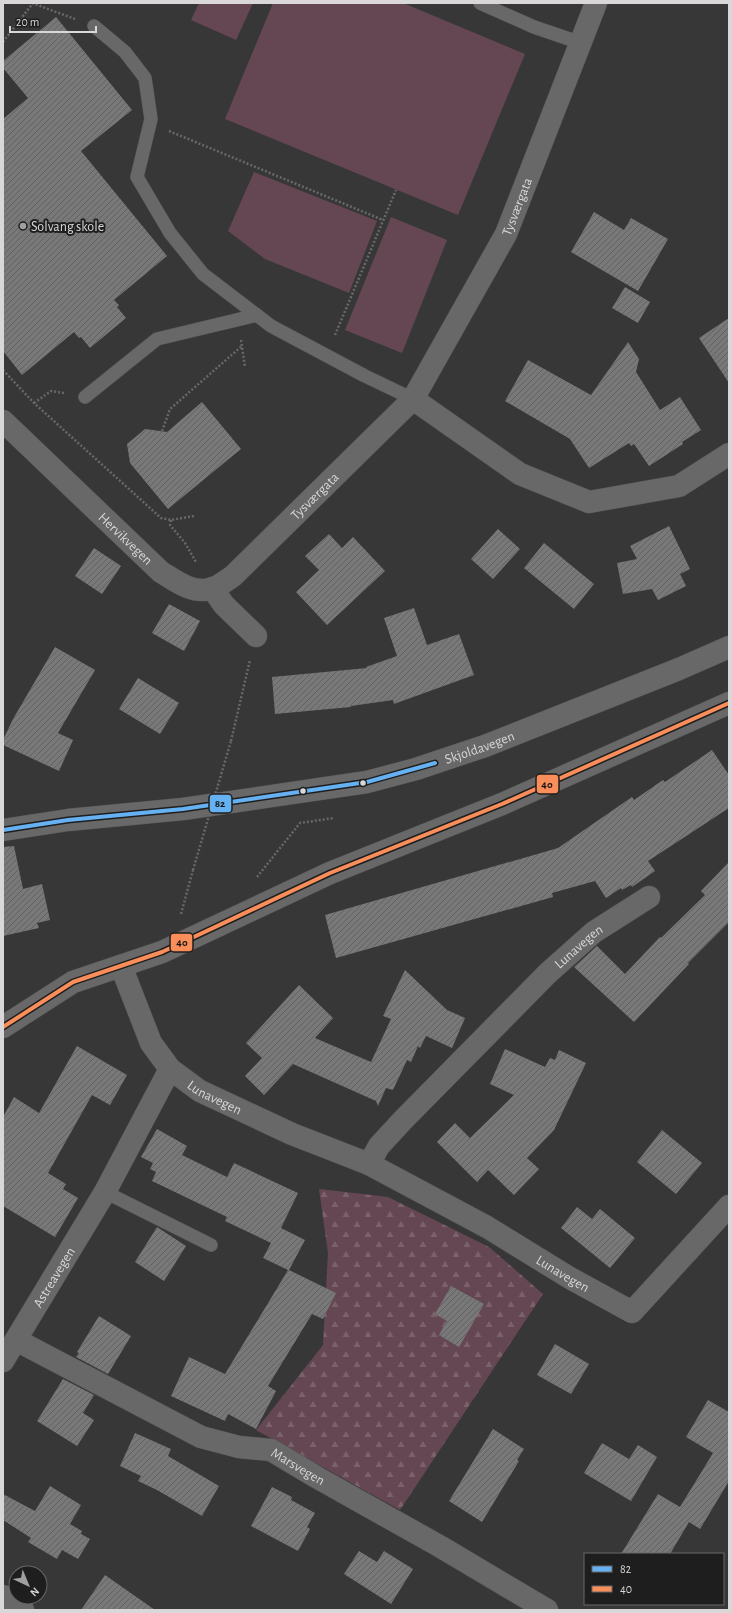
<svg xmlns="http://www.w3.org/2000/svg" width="732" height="1613" font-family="'Alegreya Sans',sans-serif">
<defs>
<pattern id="forest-firs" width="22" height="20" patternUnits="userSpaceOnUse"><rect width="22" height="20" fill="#654754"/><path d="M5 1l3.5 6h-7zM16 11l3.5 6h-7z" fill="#7a616c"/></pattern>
<pattern id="building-hatch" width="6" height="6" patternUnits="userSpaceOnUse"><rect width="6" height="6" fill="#797878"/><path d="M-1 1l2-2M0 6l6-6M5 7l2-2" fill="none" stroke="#636262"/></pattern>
</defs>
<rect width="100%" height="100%" fill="#383737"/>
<!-- forest -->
<polygon fill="url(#forest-firs)" points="319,1189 388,1197 489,1247 543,1294 400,1510 256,1430 323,1345 328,1253"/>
<!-- park -->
<g fill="#654754">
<polygon points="199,3 253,3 236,40 191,20"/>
<polygon points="273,3 403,3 525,54 458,215 225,119"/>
<polygon points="254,172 377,221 349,293 265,259 228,231"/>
<polygon points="391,217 447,240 402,353 345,330"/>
</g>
<!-- building -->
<g fill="url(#building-hatch)">
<polygon points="56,17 132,110 81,151 167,256 114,300 119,305 117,307 126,318 90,348 81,337 79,338 74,332 22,375 3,351 3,119 28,98 3,68 3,61"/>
<polygon points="594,212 624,230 631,218 668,239 638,291 571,252"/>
<polygon points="625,287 650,302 638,323 612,308"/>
<polygon points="729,318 729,383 699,338"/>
<polygon points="628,342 639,359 636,372 660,410 680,397 701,430 682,442 683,444 649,466 634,444 631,446 629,443 589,468 570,439 505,401 528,360 591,395"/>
<polygon points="202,402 241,449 168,509 130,463 127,444 145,429 167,432"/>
<polygon points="669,526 690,569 680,574 686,586 658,600 652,589 623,594 617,563 637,559 630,546"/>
<polygon points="498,529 520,549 493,579 471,559"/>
<polygon points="329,534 342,548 353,537 385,571 327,625 296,592 319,570 305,556"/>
<polygon points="544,543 594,584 574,609 524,568"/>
<polygon points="94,548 121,566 102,594 75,576"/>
<polygon points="169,604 200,621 184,651 152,633"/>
<polygon points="414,608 427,645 459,634 474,675 394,704 393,700 351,706 351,707 275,714 272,677 367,668 366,667 397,656 384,618"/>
<polygon points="55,647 95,670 58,733 73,740 59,771 3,745 3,740 13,719"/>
<polygon points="138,678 179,703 160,734 119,709"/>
<polygon points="712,750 729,775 729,808 648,861 655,871 632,887 631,885 622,890 621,888 606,898 595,881 552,893 553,897 336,958 325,915 558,848 632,797 634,800 663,780 665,782"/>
<polygon points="14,846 23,889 42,884 50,920 37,923 39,928 3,936 3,847"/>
<polygon points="729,862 729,922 688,963 689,964 634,1022 574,967 597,946 625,974 660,937 661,938 705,895 701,891"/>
<polygon points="405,970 447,1010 465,1018 452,1048 426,1036 420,1048 418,1046 411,1062 407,1060 393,1090 386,1088 378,1106 376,1101 293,1064 264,1095 245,1076 262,1058 246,1043 299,985 333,1018 315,1038 371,1062 391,1019 383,1016"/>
<polygon points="77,1046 127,1075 110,1105 92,1095 48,1173 66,1184 63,1189 78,1198 55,1237 3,1206 3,1117 14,1097 39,1113"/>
<polygon points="505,1049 545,1067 550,1058 555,1060 559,1050 586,1063 554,1130 527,1158 539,1169 514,1195 488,1170 477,1182 437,1142 455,1123 470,1138 514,1095 490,1084"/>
<polygon points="157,1129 187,1146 182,1155 227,1177 234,1163 298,1193 281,1228 305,1240 289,1270 336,1293 323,1319 312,1314 268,1386 276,1391 256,1429 228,1414 225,1421 171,1396 189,1357 225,1374 288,1270 263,1258 271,1243 225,1221 227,1217 152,1181 156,1172 150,1169 153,1163 141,1157"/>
<polygon points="662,1130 702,1163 676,1194 637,1162"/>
<polygon points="577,1207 592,1219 600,1209 635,1238 610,1268 561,1228"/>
<polygon points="157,1227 186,1246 164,1281 135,1262"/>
<polygon points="451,1286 484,1304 459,1347 439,1335 447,1321 435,1314"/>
<polygon points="99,1316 131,1336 108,1374 76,1357 79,1353 77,1352"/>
<polygon points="555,1344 589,1364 571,1394 537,1375"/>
<polygon points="63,1379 94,1395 83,1413 94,1420 77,1446 37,1421"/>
<polygon points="708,1400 729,1412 729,1481 700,1529 689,1522 670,1554 621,1554 658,1494 680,1507 713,1453 686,1437"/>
<polygon points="493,1429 524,1449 517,1460 519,1461 482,1522 449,1501"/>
<polygon points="135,1433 171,1449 168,1456 219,1486 202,1516 157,1490 138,1481 141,1476 120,1466"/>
<polygon points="602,1443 629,1459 638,1445 657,1457 631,1501 584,1473"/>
<polygon points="50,1486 81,1505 70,1524 82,1531 81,1534 90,1539 78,1559 62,1550 57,1559 28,1542 31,1538 3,1520 3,1494 35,1511"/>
<polygon points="272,1487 292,1497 291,1500 315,1513 307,1527 310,1529 298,1551 251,1526"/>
<polygon points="359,1551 377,1562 384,1551 413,1569 391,1604 344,1574"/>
<polygon points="105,1575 155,1610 81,1610"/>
</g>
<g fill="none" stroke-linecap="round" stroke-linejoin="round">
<!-- lane casing -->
<g stroke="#545353" stroke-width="14">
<g id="lane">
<polyline points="480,3 534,27 581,43"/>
<polyline points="94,26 125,52 145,78 151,119 137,177 170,233 203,274 271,326 365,376 413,399"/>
<polyline points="85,397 157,339 257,315"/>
<polyline points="105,1192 211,1245"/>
</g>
</g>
<!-- street casing -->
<g stroke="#545353" stroke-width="23">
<g id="street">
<polyline points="413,399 520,474 589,502 679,486 729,454"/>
<path id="s1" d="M3,421L161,572C176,581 192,594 211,589C218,587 227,580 233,576L413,399L506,234L596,3"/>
<polyline points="212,588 224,605 256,636"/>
<path id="s2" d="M121,966L151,1043L170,1069L200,1091L292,1134L369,1164L487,1227L570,1278L632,1312L729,1206"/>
<polyline points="3,1027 73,982 162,952 330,873 502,804 729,703"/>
<path id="s3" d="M369,1164L379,1146L403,1120L548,973L594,932L649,897"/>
<path id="s4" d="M16,1340L201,1437L239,1447L271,1450L318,1478L441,1547L547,1610"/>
<path id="s5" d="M3,1361L105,1192L170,1069"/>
</g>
</g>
<!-- secondary casing -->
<g stroke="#545353" stroke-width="23">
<g id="secondary">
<path id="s6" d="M3,830L68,820L183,809L367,782L416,769L485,746L679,669L729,647"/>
<polyline points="3,1596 23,1610"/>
</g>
</g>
<!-- path -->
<g stroke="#696868" stroke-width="2.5" stroke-dasharray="2 2" stroke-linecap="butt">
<polyline points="32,3 75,19"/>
<polyline points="3,42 33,3"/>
<polyline points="169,131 383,220"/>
<polyline points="335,335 396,190"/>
<polyline points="241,340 245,367"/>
<polyline points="3,370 34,403 161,518 171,520 194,516"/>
<polyline points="34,403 51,391 64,393"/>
<polyline points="162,431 170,409 242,346"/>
<polyline points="171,520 170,525 185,543 196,562"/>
<polyline points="231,741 250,660"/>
<polyline points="257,877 300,823 334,818"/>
<polyline points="181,914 193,870"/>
</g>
<!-- lane -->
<use href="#lane" stroke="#696868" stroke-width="13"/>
<!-- street -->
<use href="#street" stroke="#696868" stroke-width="22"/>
<!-- secondary -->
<use href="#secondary" stroke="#696868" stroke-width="22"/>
<!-- path-bridge -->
<polyline stroke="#696868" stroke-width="2.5" stroke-dasharray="2 2" stroke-linecap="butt" points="193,870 231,741"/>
<!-- bus-1 casing -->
<g stroke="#1f1e1e" stroke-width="7">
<polyline id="bus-1" points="3,830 68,820 183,809 367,782 435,763"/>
</g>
<!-- bus-2 casing -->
<g stroke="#1f1e1e" stroke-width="7">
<polyline id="bus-2" points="3,1027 73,982 162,952 330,873 502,804 729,703"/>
</g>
<!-- bus-1 -->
<use href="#bus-1" stroke="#66b1f2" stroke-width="4"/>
<!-- bus-2 -->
<use href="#bus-2" stroke="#fa8e5a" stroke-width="4"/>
</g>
<!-- markers -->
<circle fill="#a19fa0" stroke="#1f1e1e" stroke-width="1.5" cx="23" cy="226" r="4"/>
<g fill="#d9d7d8" stroke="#1f1e1e" stroke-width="1.5">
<circle cx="363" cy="783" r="3.5"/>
<circle cx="303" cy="791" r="3.5"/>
</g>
<g text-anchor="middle" stroke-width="4" stroke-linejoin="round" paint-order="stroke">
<!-- street labels -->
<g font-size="14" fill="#d9d7d8" stroke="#1f1e1e">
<text dy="5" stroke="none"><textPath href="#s1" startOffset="770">Tysværgata</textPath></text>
<text dy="5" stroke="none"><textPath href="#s1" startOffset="413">Tysværgata</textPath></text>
<text dy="5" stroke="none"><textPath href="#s1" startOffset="170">Hervikvegen</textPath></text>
<text dy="5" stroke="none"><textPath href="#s6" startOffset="485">Skjoldavegen</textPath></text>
<text dy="5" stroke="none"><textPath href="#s3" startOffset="303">Lunavegen</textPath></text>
<text dy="5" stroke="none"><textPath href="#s2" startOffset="168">Lunavegen</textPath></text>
<text dy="5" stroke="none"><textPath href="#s2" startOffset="559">Lunavegen</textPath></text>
<text dy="5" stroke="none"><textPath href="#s5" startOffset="98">Astreavegen</textPath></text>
<text dy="5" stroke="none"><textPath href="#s4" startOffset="312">Marsvegen</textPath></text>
</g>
<!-- poi labels -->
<g font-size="14" fill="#d9d7d8" stroke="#1f1e1e" text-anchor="start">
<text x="31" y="231">Solvang skole</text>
</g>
</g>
<g stroke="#1f1e1e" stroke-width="1.5">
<rect x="536" y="774" width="23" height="20" rx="4" fill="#fa8e5a"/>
<rect x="209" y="794" width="23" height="19" rx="4" fill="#66b1f2"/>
<rect x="170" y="933" width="23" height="19" rx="4" fill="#fa8e5a"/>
</g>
<g font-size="11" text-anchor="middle" font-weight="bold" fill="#111">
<text x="547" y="788">40</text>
<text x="220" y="807">82</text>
<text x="182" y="946">40</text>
</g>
<!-- border -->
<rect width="732" height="1613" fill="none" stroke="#d9d7d8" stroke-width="8"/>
<!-- legend -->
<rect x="584" y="1553" width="140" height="52" fill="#1f1e1e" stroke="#696868"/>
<rect x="592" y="1566" width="20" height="6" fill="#66b1f2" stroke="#696868"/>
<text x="620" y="1573" font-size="12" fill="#d9d7d8">82</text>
<rect x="592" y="1586" width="20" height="6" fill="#fa8e5a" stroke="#696868"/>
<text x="620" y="1593" font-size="12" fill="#d9d7d8">40</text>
<!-- north arrow -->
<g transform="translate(28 1585) rotate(136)"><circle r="19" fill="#1f1e1e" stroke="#696868"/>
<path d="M0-3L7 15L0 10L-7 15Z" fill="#a19fa0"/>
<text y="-6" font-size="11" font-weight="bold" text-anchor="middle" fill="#d9d7d8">N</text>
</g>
<!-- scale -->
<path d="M10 26v6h86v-6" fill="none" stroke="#d9d7d8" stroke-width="2"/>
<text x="16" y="26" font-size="12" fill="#d9d7d8" stroke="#1f1e1e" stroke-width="3" paint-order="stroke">20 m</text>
</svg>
